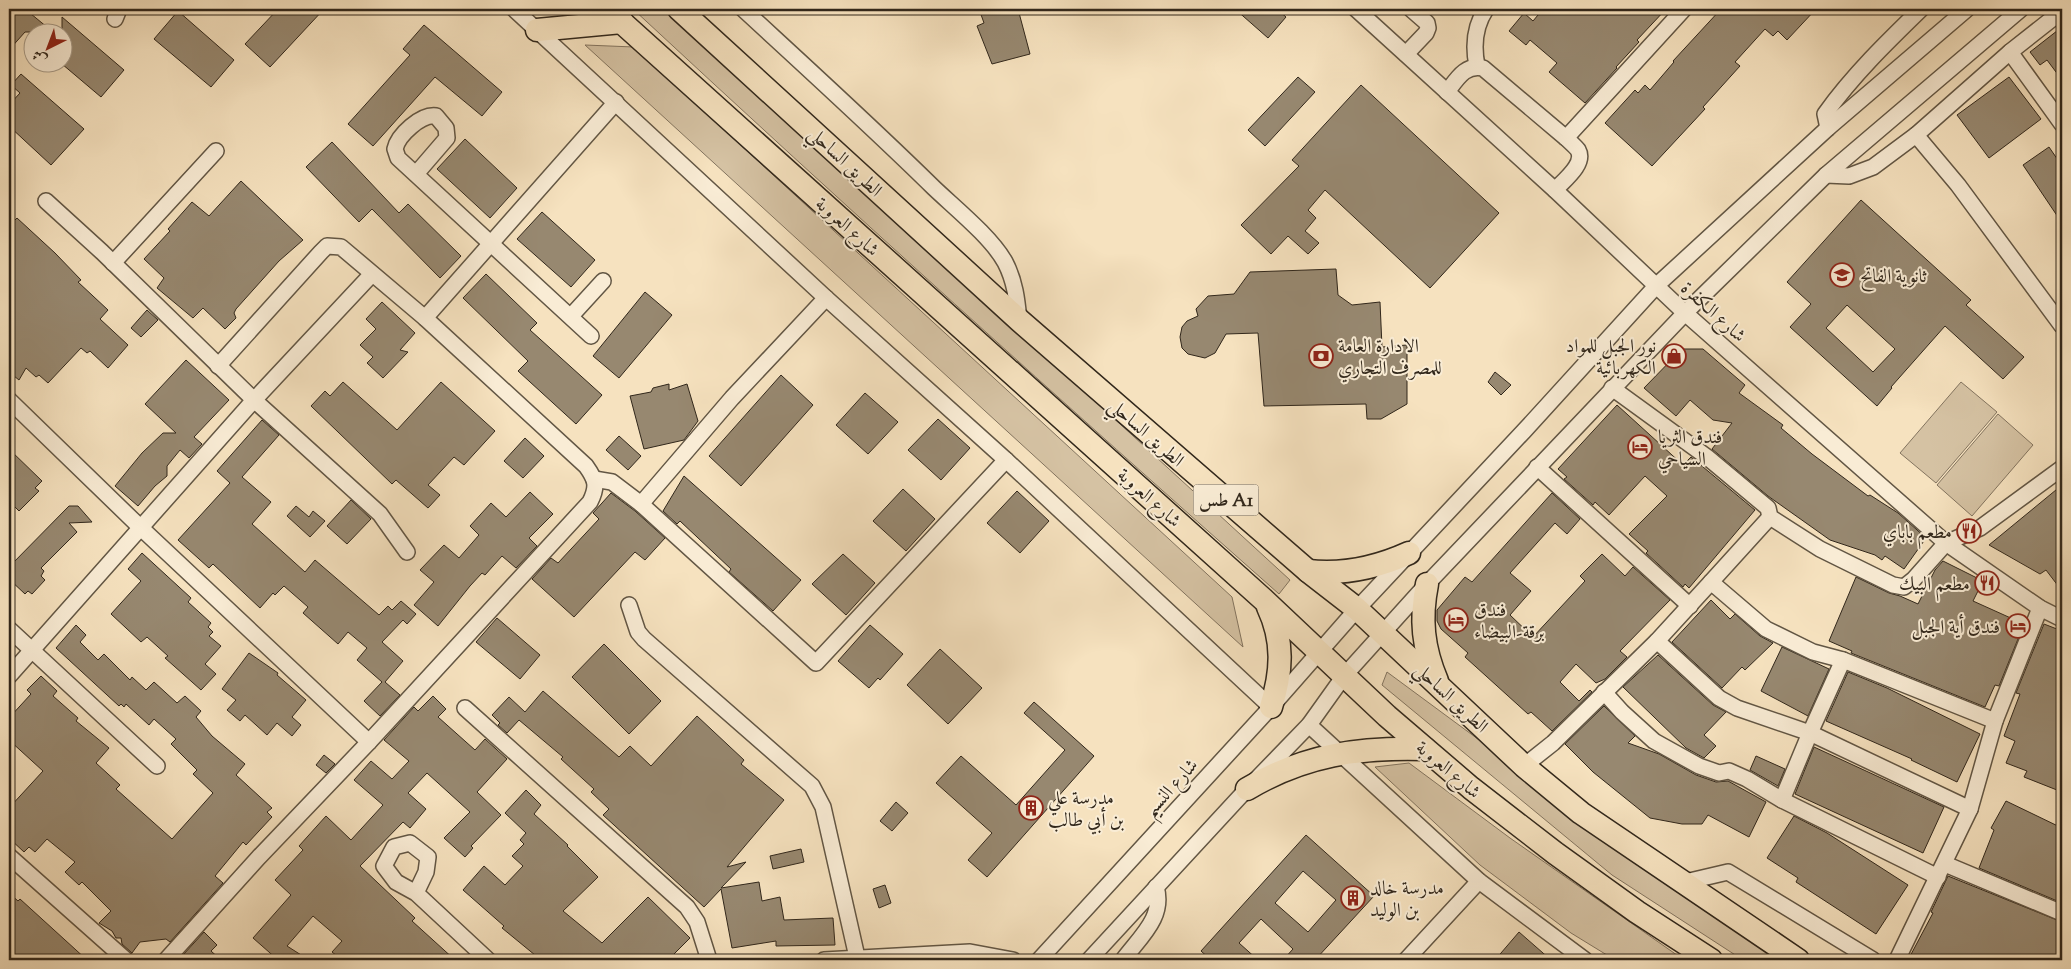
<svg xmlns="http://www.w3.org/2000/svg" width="2071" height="969" font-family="'Sorts Mill Goudy',Amiri,serif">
<rect width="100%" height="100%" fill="#f6e2bf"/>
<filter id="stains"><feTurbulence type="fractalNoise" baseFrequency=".004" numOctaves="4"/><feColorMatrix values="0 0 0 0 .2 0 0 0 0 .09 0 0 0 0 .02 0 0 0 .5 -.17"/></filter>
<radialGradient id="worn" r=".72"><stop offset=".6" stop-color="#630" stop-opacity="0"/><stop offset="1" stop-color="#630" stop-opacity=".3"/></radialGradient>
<!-- green -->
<g fill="#d5c2a3" stroke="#83745f">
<path d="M633,9H668L1290,580L1279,594C1062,402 846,207 633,9Z"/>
<polygon points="585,45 634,47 1232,597 1243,647"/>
<polygon points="1961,382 1997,412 1936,483 1900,453"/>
<polygon points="1998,414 2033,445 1972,516 1937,485"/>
<polygon points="1387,672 1726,922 1786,960 1743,960 1612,875 1382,685"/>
<polygon points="1409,763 1510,838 1684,960 1615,960 1571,933 1480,865 1375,767"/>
</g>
<!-- building -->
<g fill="#978870" stroke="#31271b" fill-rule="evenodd">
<polygon points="9,9 25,9 53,32 25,32 9,50"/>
<polygon points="278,9 324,9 270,67 245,44"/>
<polygon points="979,9 1018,9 1030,54 992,64 977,26 984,23"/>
<polygon points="1235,9 1277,9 1286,17 1268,38"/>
<polygon points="1543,9 1666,9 1637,40 1639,42 1616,67 1617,68 1585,103 1549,72 1557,63 1530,40 1526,45 1509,31 1524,13 1533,21"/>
<polygon points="1721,9 1816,9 1787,40 1778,31 1773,36 1765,29 1735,62 1740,66 1703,107 1705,109 1652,166 1605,123 1635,90 1638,93 1645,85 1650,90 1674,62 1673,61"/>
<polygon points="178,11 234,60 211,87 154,39"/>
<polygon points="62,17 124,70 101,97 62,64"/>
<polygon points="424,25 502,92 482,116 435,77 373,146 348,124 410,55 403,49"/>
<polygon points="2062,27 2062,80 2047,60 2040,65 2030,52"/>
<polygon points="21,74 84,129 51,165 9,126 9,105 20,93 11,85"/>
<polygon points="1298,77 1315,92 1265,146 1248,130"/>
<polygon points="2009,77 2041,119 1989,158 1957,115"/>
<polygon points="1361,85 1499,213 1430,288 1325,190 1308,210 1316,218 1305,231 1319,243 1308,254 1288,236 1271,254 1241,225 1299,166 1292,160"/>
<polygon points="465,139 517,188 490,218 437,169"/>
<polygon points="332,142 399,213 408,204 461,256 440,278 372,209 359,222 306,167"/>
<polygon points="2049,147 2062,166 2062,223 2023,165"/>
<polygon points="241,181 303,240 279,261 236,309 234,313 236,318 225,329 203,308 193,318 157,288 164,278 144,259 170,231 168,229 192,202 209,216"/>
<path d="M1861,200L1971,300L1966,305L2024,357L2003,379L1945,326L1891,387L1892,388L1877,406L1790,327L1811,304L1787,282ZM1847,305L1895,349L1873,372L1826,328Z"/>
<polygon points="542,212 595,260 571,287 517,239"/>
<polygon points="17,218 55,253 81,280 78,282 108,310 100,319 128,345 108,368 90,351 87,353 81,348 48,383 39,375 36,377 26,368 19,380 9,372 9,226"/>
<polygon points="1336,269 1338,295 1352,305 1380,302 1382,347 1407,345 1407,404 1381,419 1367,419 1366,404 1264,406 1258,333 1226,334 1215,353 1205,358 1188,354 1182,348 1180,337 1182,327 1187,321 1198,316 1196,309 1208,296 1234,294 1250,272"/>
<polygon points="486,274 537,323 530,330 602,395 576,424 518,371 528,361 463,298"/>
<polygon points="645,292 672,315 619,378 593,356"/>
<polygon points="382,302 415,333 400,350 408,352 383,378 367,363 373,357 360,345 376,329 366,319"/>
<polygon points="147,310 158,320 141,337 131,328"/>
<polygon points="1682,349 1703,349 1745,385 1739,393 1783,425 1781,428 1812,454 1868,496 1870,495 1898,513 1926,538 1904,569 1885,556 1882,560 1875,555 1830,540 1768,496 1712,449 1732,423 1713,420 1690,400 1676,416 1644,388"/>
<polygon points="186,360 229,400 194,437 202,444 189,458 180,450 167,466 167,476 155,486 138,506 115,486 142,453 163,433 176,433 145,404"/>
<polygon points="1495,372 1511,385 1501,395 1488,382"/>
<polygon points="781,375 813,405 741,486 709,456"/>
<polygon points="343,382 397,430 441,382 495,431 464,465 454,457 428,485 440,495 428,508 396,480 392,484 311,406 325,391 330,396"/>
<polygon points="669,384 669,390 687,384 698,421 684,440 644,449 630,396 651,392 653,388"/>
<polygon points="865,393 898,422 868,454 836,425"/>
<polygon points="1617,405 1683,465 1691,457 1755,510 1689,588 1685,584 1683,587 1646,553 1648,551 1629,534 1667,496 1645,476 1609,515 1595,502 1593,505 1564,479 1567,477 1558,469"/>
<polygon points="938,419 970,448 941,480 908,450"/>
<polygon points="262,420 279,435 242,477 271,502 252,524 305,572 315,560 379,615 388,606 392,610 401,601 416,614 407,624 403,620 382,642 403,661 385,682 400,695 380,716 364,701 382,682 357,660 367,648 348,632 338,644 303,613 308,607 284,586 275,595 273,593 260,608 213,564 209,568 178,540 230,483 217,471"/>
<polygon points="619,436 641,456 628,470 606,450"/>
<polygon points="525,438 544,456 523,478 504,461"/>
<polygon points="9,449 42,481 35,488 39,491 19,511 9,501"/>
<polygon points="684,476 801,580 773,611 729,572 731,569 680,521 677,524 663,511"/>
<polygon points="2062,485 2062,591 2046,570 2040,574 1989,545"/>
<polygon points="903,489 935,519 906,551 873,521"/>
<polygon points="1017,491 1049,521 1020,553 987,523"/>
<polygon points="530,492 553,514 529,538 537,546 516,568 502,556 485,575 482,573 470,586 438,626 414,605 434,582 420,570 444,545 459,558 479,535 470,526 491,503 506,517"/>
<polygon points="611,493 635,511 665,538 645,560 635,552 574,617 532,579 551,558 558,563 599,519 593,513"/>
<polygon points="1552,493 1580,519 1567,534 1555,523 1510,573 1531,591 1510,615 1533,637 1585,581 1580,576 1602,554 1625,576 1633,567 1670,600 1620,651 1627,657 1605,679 1596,683 1576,664 1560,682 1579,701 1590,690 1592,692 1552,731 1531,712 1528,714 1465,657 1468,653 1441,629 1437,621 1437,610 1465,577 1472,582"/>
<polygon points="351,500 371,519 347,544 327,526"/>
<polygon points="69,506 78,506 92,522 69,523 77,532 41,568 44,571 41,576 45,580 32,594 28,591 25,594 9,579 9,567"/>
<polygon points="296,506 309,517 313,511 325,521 310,537 287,516"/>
<polygon points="142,553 191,598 188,602 211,623 208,627 213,632 209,636 221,646 205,664 216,674 201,690 165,658 168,656 147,637 141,642 111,614 141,581 128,569"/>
<polygon points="843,554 875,583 846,615 812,584"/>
<polygon points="1943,561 1983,581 1973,601 2024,624 1999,686 1995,685 1985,707 1851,653 1852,651 1829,641 1856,577 1889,593 1900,596 1918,604 1935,570"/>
<polygon points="1711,600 1730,619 1735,614 1760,636 1773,643 1745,670 1742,667 1722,688 1672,642"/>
<polygon points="497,618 540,655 520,679 476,642"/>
<polygon points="2044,624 2062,631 2062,792 2024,777 2027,771 2006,763 2015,741 2004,736 2020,694 2016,693"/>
<polygon points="76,625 86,635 80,642 98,660 104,654 130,680 132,677 146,690 154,682 177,703 185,696 201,711 196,717 212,736 245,764 236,775 272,808 267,812 272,817 246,845 243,842 215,876 223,883 170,942 166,939 140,942 132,953 122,944 121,938 116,938 112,931 99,923 111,911 82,882 79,885 65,872 75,862 47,839 35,852 29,847 24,852 9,838 9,808 43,771 9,740 9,718 31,694 27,690 41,676 57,691 53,696 78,718 76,721 109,748 96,763 120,785 116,789 172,839 213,793 193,774 197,770 171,744 176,739 154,719 149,725 126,704 124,707 121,704 119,706 56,648"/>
<polygon points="870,625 903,654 880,680 878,678 869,688 838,661"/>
<polygon points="604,644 661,701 629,734 572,677"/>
<polygon points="1782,647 1829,669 1808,716 1761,691"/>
<polygon points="940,649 982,688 948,724 907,685"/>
<polygon points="249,653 278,673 277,675 306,700 292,717 301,725 292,736 277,723 267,735 245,715 240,721 227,710 236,700 222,689"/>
<polygon points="1658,655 1713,705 1726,712 1704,735 1716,746 1704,758 1686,748 1623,687"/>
<polygon points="1848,672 1887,688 1980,734 1957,782 1911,760 1912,759 1826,721"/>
<polygon points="543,691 619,757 630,746 651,766 697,716 744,760 741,764 784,800 727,867 746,862 721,888 759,882 762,901 780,897 784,920 833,918 835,945 776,946 776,941 732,948 721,889 704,907 603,815 609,809 591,792 594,789 561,759 563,757 519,720 507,733 498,725 500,723 492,715 509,697 525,712"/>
<polygon points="433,696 446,709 438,717 475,750 485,739 507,759 477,792 501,815 471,846 473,848 465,857 444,838 470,812 427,773 408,793 426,809 410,828 403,822 360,866 415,918 412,921 455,960 342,960 332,952 342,941 313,916 287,946 309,960 278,960 253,938 291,895 275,880 303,850 299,846 326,816 351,840 383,805 354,780 371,761 392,779 409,761 384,740 414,707 418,711"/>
<polygon points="1034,702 1094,756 987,877 968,860 992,833 936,783 961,756 1016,805 1065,750 1024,713"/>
<polygon points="1604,706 1635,736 1628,743 1659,754 1696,775 1716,782 1728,781 1766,802 1749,837 1708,815 1702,824 1682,824 1650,818 1593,772 1565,744"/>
<polygon points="1814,747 1944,807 1923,853 1795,794"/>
<polygon points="324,755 335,764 326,773 316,765"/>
<polygon points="1756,756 1785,769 1778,786 1750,770"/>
<polygon points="526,790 541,805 534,814 568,845 567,846 598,877 563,911 602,943 648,897 690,938 668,960 541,960 502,928 504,926 463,890 484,866 505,885 523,866 512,856 524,844 520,840 526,833 505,813"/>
<polygon points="2006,801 2062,828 2062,903 1979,868 1994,830 1991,828"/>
<polygon points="896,802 908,813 892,831 880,821"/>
<polygon points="1794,816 1827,833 1908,885 1876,934 1796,882 1798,878 1767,858"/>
<path d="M1306,835L1374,896L1315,960H1283L1293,949L1261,919L1239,943L1258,960H1211L1201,951ZM1303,871L1336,900L1308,932L1275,903Z"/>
<polygon points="801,849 804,862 773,869 770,856"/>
<polygon points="1948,876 2062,922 2062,960 1908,960 1933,913 1931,912"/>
<polygon points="885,885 891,903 879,908 873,889"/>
<polygon points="9,893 18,901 20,899 87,960 9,960"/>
<polygon points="204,932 217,945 211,951 221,960 189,960 183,955"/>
<polygon points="1519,932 1551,960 1495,960"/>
</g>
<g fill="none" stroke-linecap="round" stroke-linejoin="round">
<!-- minor casing -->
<g stroke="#625644" stroke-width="18">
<g id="minor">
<polyline points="514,9 826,298 1006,460 1271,707"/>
<path d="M743,9C807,68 872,127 934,188C955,208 991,237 1005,262C1015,281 1017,300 1019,320"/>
<polyline points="1356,9 1555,190 1685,313 1946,543 2040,608 2062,619"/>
<polyline points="115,19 119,9"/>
<polyline points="2010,52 2062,124"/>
<polyline points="1406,54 1426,33 1428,28 1427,23 1411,9"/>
<path d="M1477,66C1473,46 1474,27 1486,9"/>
<path d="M1447,92C1457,79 1465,64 1483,68L1566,138C1570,142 1575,146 1578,150C1586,164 1563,181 1555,190"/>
<path d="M1828,128L1825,114C1853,75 1887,42 1921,9"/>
<polyline points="1916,135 1958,185 2062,326"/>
<polyline points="1566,138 1684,9"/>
<path d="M416,174L447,138L446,128L436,116C421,114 398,135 395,149L398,158L591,336"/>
<polyline points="1826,175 1849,176 1873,167 1916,135 2010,52 2062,11"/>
<polyline points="46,201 102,252 254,400 380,514 407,552"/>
<polyline points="113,263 216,151"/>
<polyline points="571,316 603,281"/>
<polyline points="425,318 616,102"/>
<polyline points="1612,388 1707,457 1768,508 1770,517 1820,549 1893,585 1904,587 1914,579 1946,543 1980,528 2062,468"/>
<polyline points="9,400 140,527 369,742"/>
<polyline points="1537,467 1690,606"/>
<polyline points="594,479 612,482 641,504 732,398 826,298"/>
<polyline points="641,504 816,663 1006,460"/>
<polyline points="1711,582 1770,517"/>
<polyline points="629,605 638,632 644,639 812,786 823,807 857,957"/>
<polyline points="9,629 157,766"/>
<polyline points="1657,641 1719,698 1737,708 1810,733 1970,809"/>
<polyline points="9,676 254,400 372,274"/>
<polyline points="1604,692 1622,712 1654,741 1699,766 1719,773 1729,771 1747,779 1782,800 1938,877"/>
<polyline points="465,708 687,907 697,922 709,960"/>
<polyline points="1309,725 1479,881 1585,960"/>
<polyline points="1524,766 1553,743 1657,641 1711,582 1766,629 1813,652 1843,660 1995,721"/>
<polyline points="1782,800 1810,733 1843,660"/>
<polyline points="9,856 126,960"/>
<polyline points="1945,864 2062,913"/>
<polyline points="1681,883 1728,872 1873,960"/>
<polyline points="416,893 426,872 428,857 410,843 394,847 384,866 396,882 416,893 488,960"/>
<path d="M166,960L259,857L369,742L590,502C598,486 596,480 586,466L425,318L341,247L327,246L321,252L218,366"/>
<polyline points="824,960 970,952 1013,960"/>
<polyline points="1039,960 1271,707 1357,609 1524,431 1657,285 1828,128 1967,9"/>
<polyline points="1089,960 1247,789 1309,725 1344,676 1427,584 1685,313 1826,175 2021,9"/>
<path d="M1123,960C1140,937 1165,917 1156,887"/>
<polyline points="1406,960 1479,881"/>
<polyline points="1897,960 1970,809 1995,721 2040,608"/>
</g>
</g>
<!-- highway casing -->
<g stroke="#31271b" stroke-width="25">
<g id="highway">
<polyline points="607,9 1264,600 1387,716 1471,788 1555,853 1637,912 1711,960"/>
<polyline points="679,9 1019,320 1308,571 1357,609 1524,766 1581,813 1798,960"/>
<polyline points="537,30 622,22"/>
<path d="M1308,571C1344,575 1376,568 1409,553"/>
<path d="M1427,584C1420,619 1423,648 1437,681"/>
<path d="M1268,607C1284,641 1282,672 1271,707"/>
<path d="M1247,789C1304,755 1359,747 1425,749"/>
</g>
</g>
<!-- minor -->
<use href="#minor" stroke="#f9ecd5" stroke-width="15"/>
<!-- highway -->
<use href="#highway" stroke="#f6e2bf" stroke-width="22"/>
</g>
<!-- icons -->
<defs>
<g id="school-ring" transform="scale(1.25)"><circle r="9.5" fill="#f9ecd5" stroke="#8f2418" stroke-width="1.5"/><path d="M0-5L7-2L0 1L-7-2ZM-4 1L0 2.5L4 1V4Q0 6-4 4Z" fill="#8f2418"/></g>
<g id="bank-ring" transform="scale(1.25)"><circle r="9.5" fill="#f9ecd5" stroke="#8f2418" stroke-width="1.5"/><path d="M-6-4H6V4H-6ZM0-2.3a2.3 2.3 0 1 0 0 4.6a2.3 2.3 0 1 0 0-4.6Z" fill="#8f2418"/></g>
<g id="shop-ring" transform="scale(1.25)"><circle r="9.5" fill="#f9ecd5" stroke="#8f2418" stroke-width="1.5"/><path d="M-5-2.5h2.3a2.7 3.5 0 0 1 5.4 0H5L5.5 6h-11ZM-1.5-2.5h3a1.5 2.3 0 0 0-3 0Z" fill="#8f2418"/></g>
<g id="hotel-ring" transform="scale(1.25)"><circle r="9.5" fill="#f9ecd5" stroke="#8f2418" stroke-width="1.5"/><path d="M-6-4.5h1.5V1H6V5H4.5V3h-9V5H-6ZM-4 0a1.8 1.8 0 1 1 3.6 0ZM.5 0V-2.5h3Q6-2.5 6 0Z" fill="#8f2418"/></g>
<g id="restaurant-ring" transform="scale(1.25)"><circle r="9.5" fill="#f9ecd5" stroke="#8f2418" stroke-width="1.5"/><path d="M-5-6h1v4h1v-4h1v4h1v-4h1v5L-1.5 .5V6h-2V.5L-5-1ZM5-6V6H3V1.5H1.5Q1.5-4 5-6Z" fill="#8f2418"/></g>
<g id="building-ring" transform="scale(1.25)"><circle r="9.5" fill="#f9ecd5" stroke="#8f2418" stroke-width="1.5"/><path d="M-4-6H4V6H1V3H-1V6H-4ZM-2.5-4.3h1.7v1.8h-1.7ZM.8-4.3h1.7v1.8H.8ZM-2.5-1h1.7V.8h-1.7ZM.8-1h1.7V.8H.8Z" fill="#8f2418"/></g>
</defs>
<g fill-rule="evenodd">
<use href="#school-ring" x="1842" y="275"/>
<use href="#bank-ring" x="1321" y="356"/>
<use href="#shop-ring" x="1674" y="356"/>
<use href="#hotel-ring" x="1640" y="447"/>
<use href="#restaurant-ring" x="1969" y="531"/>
<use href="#restaurant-ring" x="1987" y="583"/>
<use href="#hotel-ring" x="1456" y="620"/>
<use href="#hotel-ring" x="2018" y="626"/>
<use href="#building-ring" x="1031" y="808"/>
<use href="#building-ring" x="1353" y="898"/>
</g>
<g text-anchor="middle" stroke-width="4" stroke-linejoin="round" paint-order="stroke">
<!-- shield labels -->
<rect fill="#f9ecd5" stroke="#6d6253" stroke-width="1" x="1193.5" y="484.5" width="65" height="31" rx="4"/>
<g font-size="18" font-weight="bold" fill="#31271b">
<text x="1226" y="506">طس A1</text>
</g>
<!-- street labels -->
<g font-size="19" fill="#31271b" stroke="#f9ecd5">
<text transform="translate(846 161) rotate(43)" y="7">الطريق الساحلي</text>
<text transform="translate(848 226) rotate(42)" y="7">شارع العروبة</text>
<text transform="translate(1714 311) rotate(42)" y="7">شارع الكفرة</text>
<text transform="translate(1147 432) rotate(41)" y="7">الطريق الساحلي</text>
<text transform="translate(1150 497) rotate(42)" y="7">شارع العروبة</text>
<text transform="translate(1452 697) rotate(43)" y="7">الطريق الساحلي</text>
<text transform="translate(1449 769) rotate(40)" y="7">شارع العروبة</text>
<text transform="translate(1170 787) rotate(-48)" y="7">شارع النسيم</text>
</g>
<!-- poi labels -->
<g font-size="19" fill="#31271b" stroke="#f9ecd5" text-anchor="start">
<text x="1860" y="282">ثانوية الفاتح</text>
<text x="1338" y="352">الادارة العامة<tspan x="1338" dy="22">للمصرف التجاري</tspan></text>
<text x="1656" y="352" text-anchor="end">نور الجبل للمواد<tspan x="1656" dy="22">الكهربائية</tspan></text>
<text x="1658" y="443">فندق الثريا<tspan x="1658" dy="22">السياحي</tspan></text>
<text x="1952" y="538" text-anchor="end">مطعم باباي</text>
<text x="1970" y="590" text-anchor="end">مطعم البيك</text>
<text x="1474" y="616">فندق<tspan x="1474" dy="22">برقة-البيضاء</tspan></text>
<text x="2000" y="633" text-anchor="end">فندق أية الجبل</text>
<text x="1048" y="804">مدرسة علي<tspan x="1048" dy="22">بن أبي طالب</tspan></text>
<text x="1370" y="894">مدرسة خالد<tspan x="1370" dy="22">بن الوليد</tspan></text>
</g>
</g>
<!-- margin -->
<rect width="2071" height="969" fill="none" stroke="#f6e2bf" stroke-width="30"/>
<rect x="10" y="10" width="2051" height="949" fill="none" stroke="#31271b" stroke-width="2.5"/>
<rect x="15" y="15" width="2041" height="939" fill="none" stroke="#31271b"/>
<!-- north arrow -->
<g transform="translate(48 48) rotate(222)"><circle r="24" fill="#f9ecd5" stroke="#a99d8b"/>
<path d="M0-4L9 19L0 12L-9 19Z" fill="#8f2418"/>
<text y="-8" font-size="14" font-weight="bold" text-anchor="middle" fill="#31271b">ش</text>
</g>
<rect width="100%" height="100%" filter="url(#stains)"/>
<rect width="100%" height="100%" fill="url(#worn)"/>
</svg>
